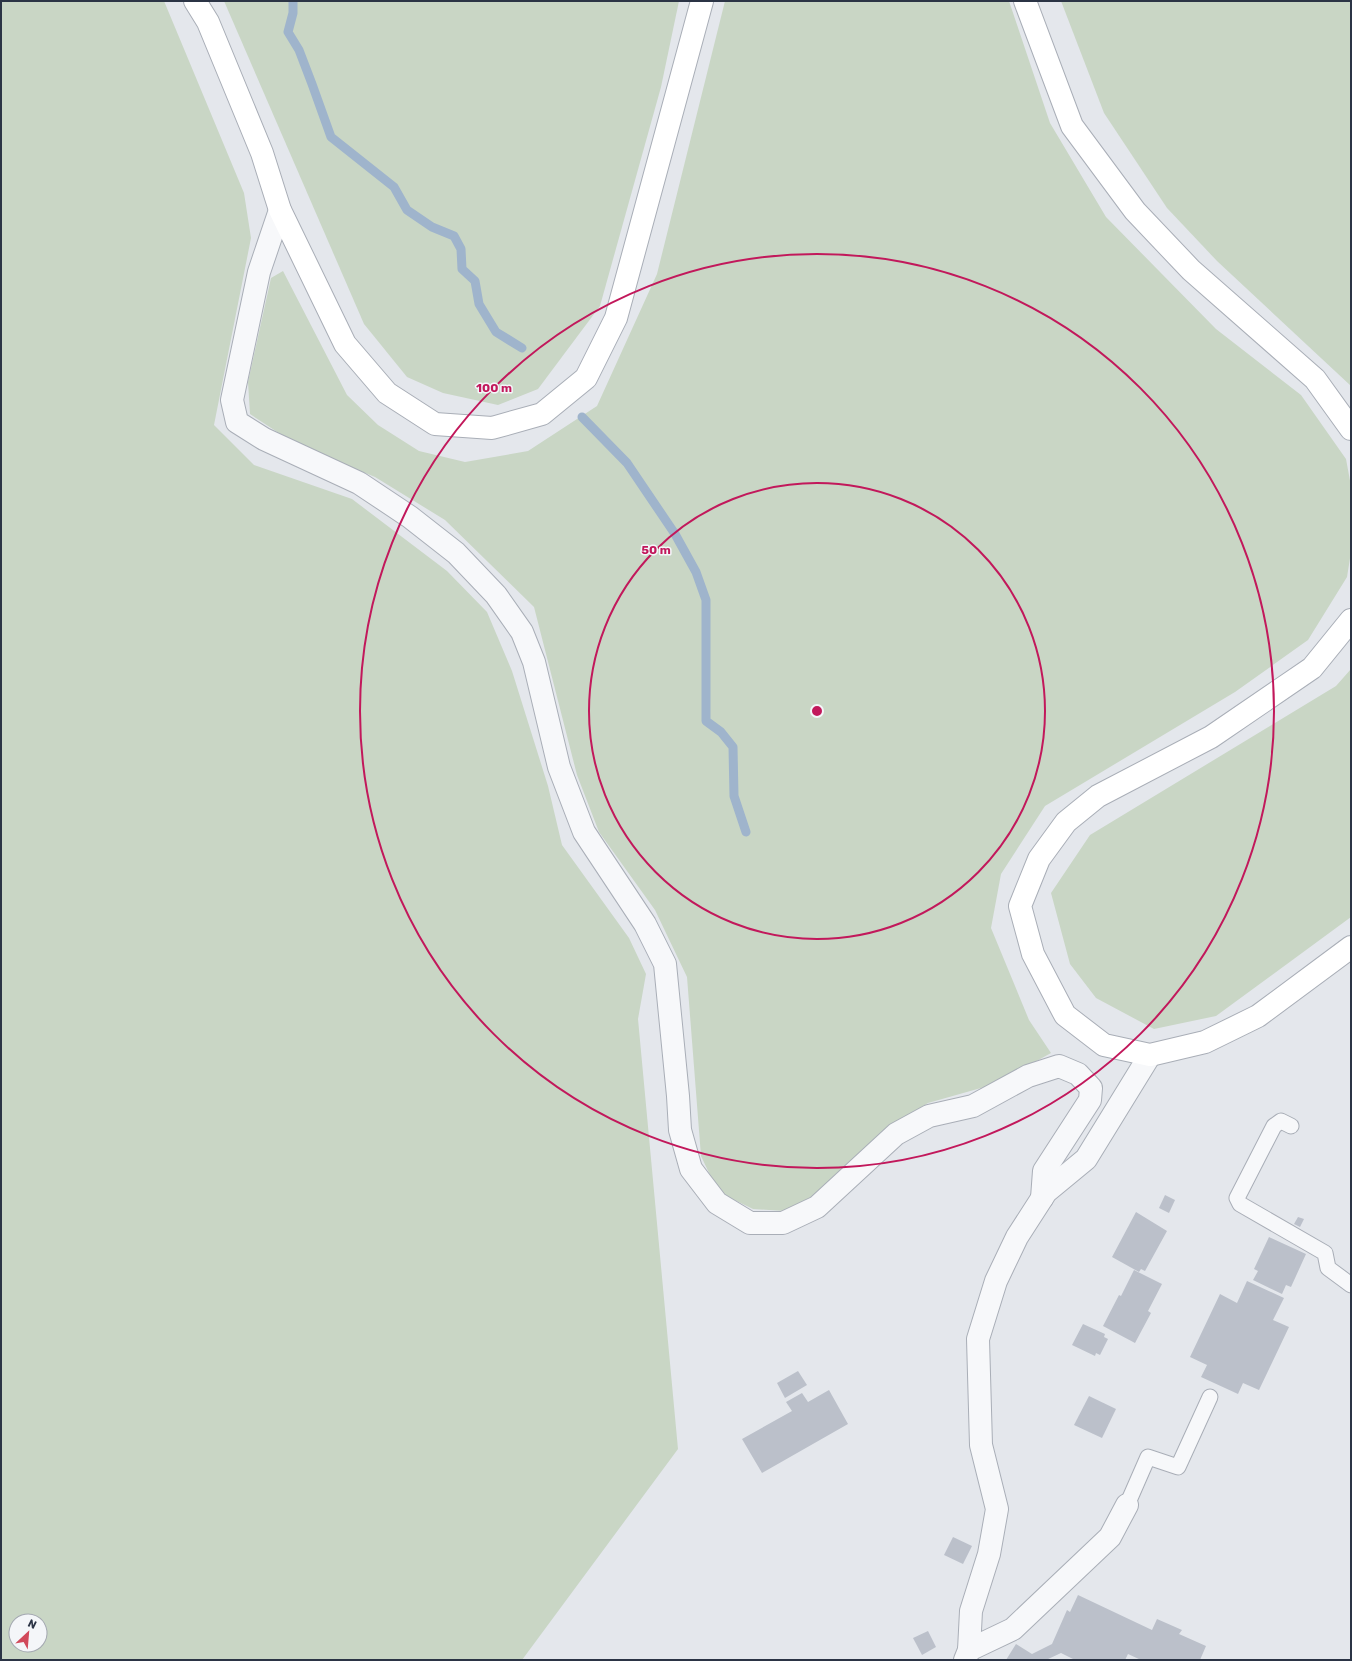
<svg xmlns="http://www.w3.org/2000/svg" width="1352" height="1661" font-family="Rubik,sans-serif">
<rect width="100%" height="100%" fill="#e4e7ec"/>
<!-- green -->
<g fill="#c9d6c5" fill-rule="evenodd">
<path d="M1,1H164L244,193L251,238L214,425L254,465L352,499L447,571L487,612L512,671L548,786L562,845L629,938L646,974L638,1019L678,1449L522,1660H1ZM16,1621H40V1645H16Z"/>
<polygon points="224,1 679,1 661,87 600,306 538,389 498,405 443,393 407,377 364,324"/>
<polygon points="725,1 1009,1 1050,123 1106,217 1216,329 1301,395 1346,459 1351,486 1351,552 1347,577 1308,640 1235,692 1045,806 1001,874 991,928 1029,1020 1051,1053 995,1084 928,1103 880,1133 823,1191 784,1211 753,1209 718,1192 701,1156 687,977 655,910 599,832 577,775 534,607 445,520 375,477 297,445 250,414 248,382 271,278 283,271 347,395 378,425 419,451 465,462 528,451 597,406 657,274"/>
<polygon points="1061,1 1351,1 1351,386 1217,261 1167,208 1104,113"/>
<polygon points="1351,669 1351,917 1216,1016 1154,1029 1096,998 1070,964 1051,893 1090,835 1336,686"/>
</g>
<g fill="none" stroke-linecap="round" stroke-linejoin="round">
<!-- stream -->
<g stroke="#9fb4cc" stroke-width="9">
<polyline points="293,1 293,13 288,32 299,50 312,84 331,137 394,187 407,210 432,227 454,236 461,249 462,269 475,281 479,304 496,332 522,348"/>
<polyline points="582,417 627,463 675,534 696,572 706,600 706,721 721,732 733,747 734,796 746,832"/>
</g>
</g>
<!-- building -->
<g fill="#bbc0ca">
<polygon points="1165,1195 1175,1200 1169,1213 1159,1208"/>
<polygon points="1136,1212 1167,1231 1145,1271 1141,1269 1139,1272 1112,1257"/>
<polygon points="1298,1217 1304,1219 1300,1227 1294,1224"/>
<polygon points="1269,1237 1306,1254 1291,1287 1286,1285 1282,1294 1253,1280 1258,1271 1254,1269"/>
<polygon points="1134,1270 1162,1284 1148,1311 1151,1313 1135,1343 1103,1326 1119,1295 1121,1296"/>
<polygon points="1247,1281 1284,1298 1273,1320 1289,1327 1259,1390 1243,1383 1238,1394 1201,1377 1207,1365 1190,1357 1220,1294 1237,1303"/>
<polygon points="1083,1324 1105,1334 1104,1337 1108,1339 1100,1355 1096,1353 1095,1356 1072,1345"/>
<polygon points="798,1371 807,1385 785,1398 777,1383"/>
<polygon points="829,1390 848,1424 762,1473 742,1439 792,1411 786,1402 802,1393 808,1402"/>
<polygon points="1089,1396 1116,1409 1102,1438 1074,1425"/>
<polygon points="953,1537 972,1546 963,1564 944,1555"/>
<polygon points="1078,1595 1152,1630 1157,1619 1182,1630 1179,1634 1206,1646 1200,1660 1141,1660 1128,1654 1125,1660 1075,1660 1061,1653 1046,1660 1006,1660 1016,1644 1032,1654 1052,1644 1067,1610 1070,1612"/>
<polygon points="928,1631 936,1647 922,1655 913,1638"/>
</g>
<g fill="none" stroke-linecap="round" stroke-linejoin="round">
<!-- lane casing -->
<g stroke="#a9aeb7" stroke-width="17">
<g id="lane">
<polyline points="1291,1126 1281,1121 1274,1126 1237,1198 1240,1204 1325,1253 1328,1268 1351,1285"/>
<polyline points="1127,1505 1148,1457 1178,1467 1210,1397"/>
</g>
</g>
<!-- street casing -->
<g stroke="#a9aeb7" stroke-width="24">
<g id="street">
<polyline points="280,210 259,272 232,400 237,422 264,439 359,483 410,517 456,553 496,595 522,632 534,662 559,767 584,832 645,924 665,964 678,1096 680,1130 691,1169 717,1203 750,1223 783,1223 817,1207 896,1134 929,1116 973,1106 1028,1076 1059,1066 1078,1074 1091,1088 1090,1100 1044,1171 1042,1198"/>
<polyline points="969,1650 1013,1629 1110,1537 1127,1505"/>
<polyline points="965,1660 969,1650 971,1611 989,1554 997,1509 981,1445 978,1339 996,1281 1017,1237 1046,1192 1086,1159 1150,1055"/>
</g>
</g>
<!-- secondary casing -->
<g stroke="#a9aeb7" stroke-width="24">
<g id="secondary">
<polyline points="195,1 208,22 262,153 280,210 345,344 387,393 435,424 492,428 542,414 586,378 616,318 702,1"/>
<polyline points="1025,1 1072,126 1135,211 1191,270 1315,379 1351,429"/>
<polyline points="1351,620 1312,668 1211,737 1098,796 1066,822 1039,859 1020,906 1033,954 1065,1015 1104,1045 1150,1055 1205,1042 1258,1016 1351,947"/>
</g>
</g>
<!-- lane -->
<use href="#lane" stroke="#f7f8fa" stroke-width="15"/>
<!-- street -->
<use href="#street" stroke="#f7f8fa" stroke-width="22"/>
<!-- secondary -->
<use href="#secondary" stroke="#fff" stroke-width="22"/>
</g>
<!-- distance rings -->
<g fill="none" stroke="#c2185b" stroke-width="2">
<circle cx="817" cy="711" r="228"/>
<circle cx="817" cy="711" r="457"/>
</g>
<circle cx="817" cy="711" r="6" fill="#c2185b" stroke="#f4f6f9" stroke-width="2"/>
<g font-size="12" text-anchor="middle" font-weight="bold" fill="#c2185b" stroke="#f4f6f9" stroke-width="3" stroke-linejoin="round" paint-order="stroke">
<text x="494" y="392">100 m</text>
<text x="656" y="554">50 m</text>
</g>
<!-- border -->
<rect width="1352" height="1661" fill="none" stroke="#2b3445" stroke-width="4"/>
<!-- north arrow -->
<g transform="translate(28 1633) rotate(26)"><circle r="19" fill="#f4f6f9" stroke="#a4a8b1"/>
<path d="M0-3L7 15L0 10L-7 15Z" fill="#d1495b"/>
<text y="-6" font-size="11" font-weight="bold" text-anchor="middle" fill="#2b3445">N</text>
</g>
</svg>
